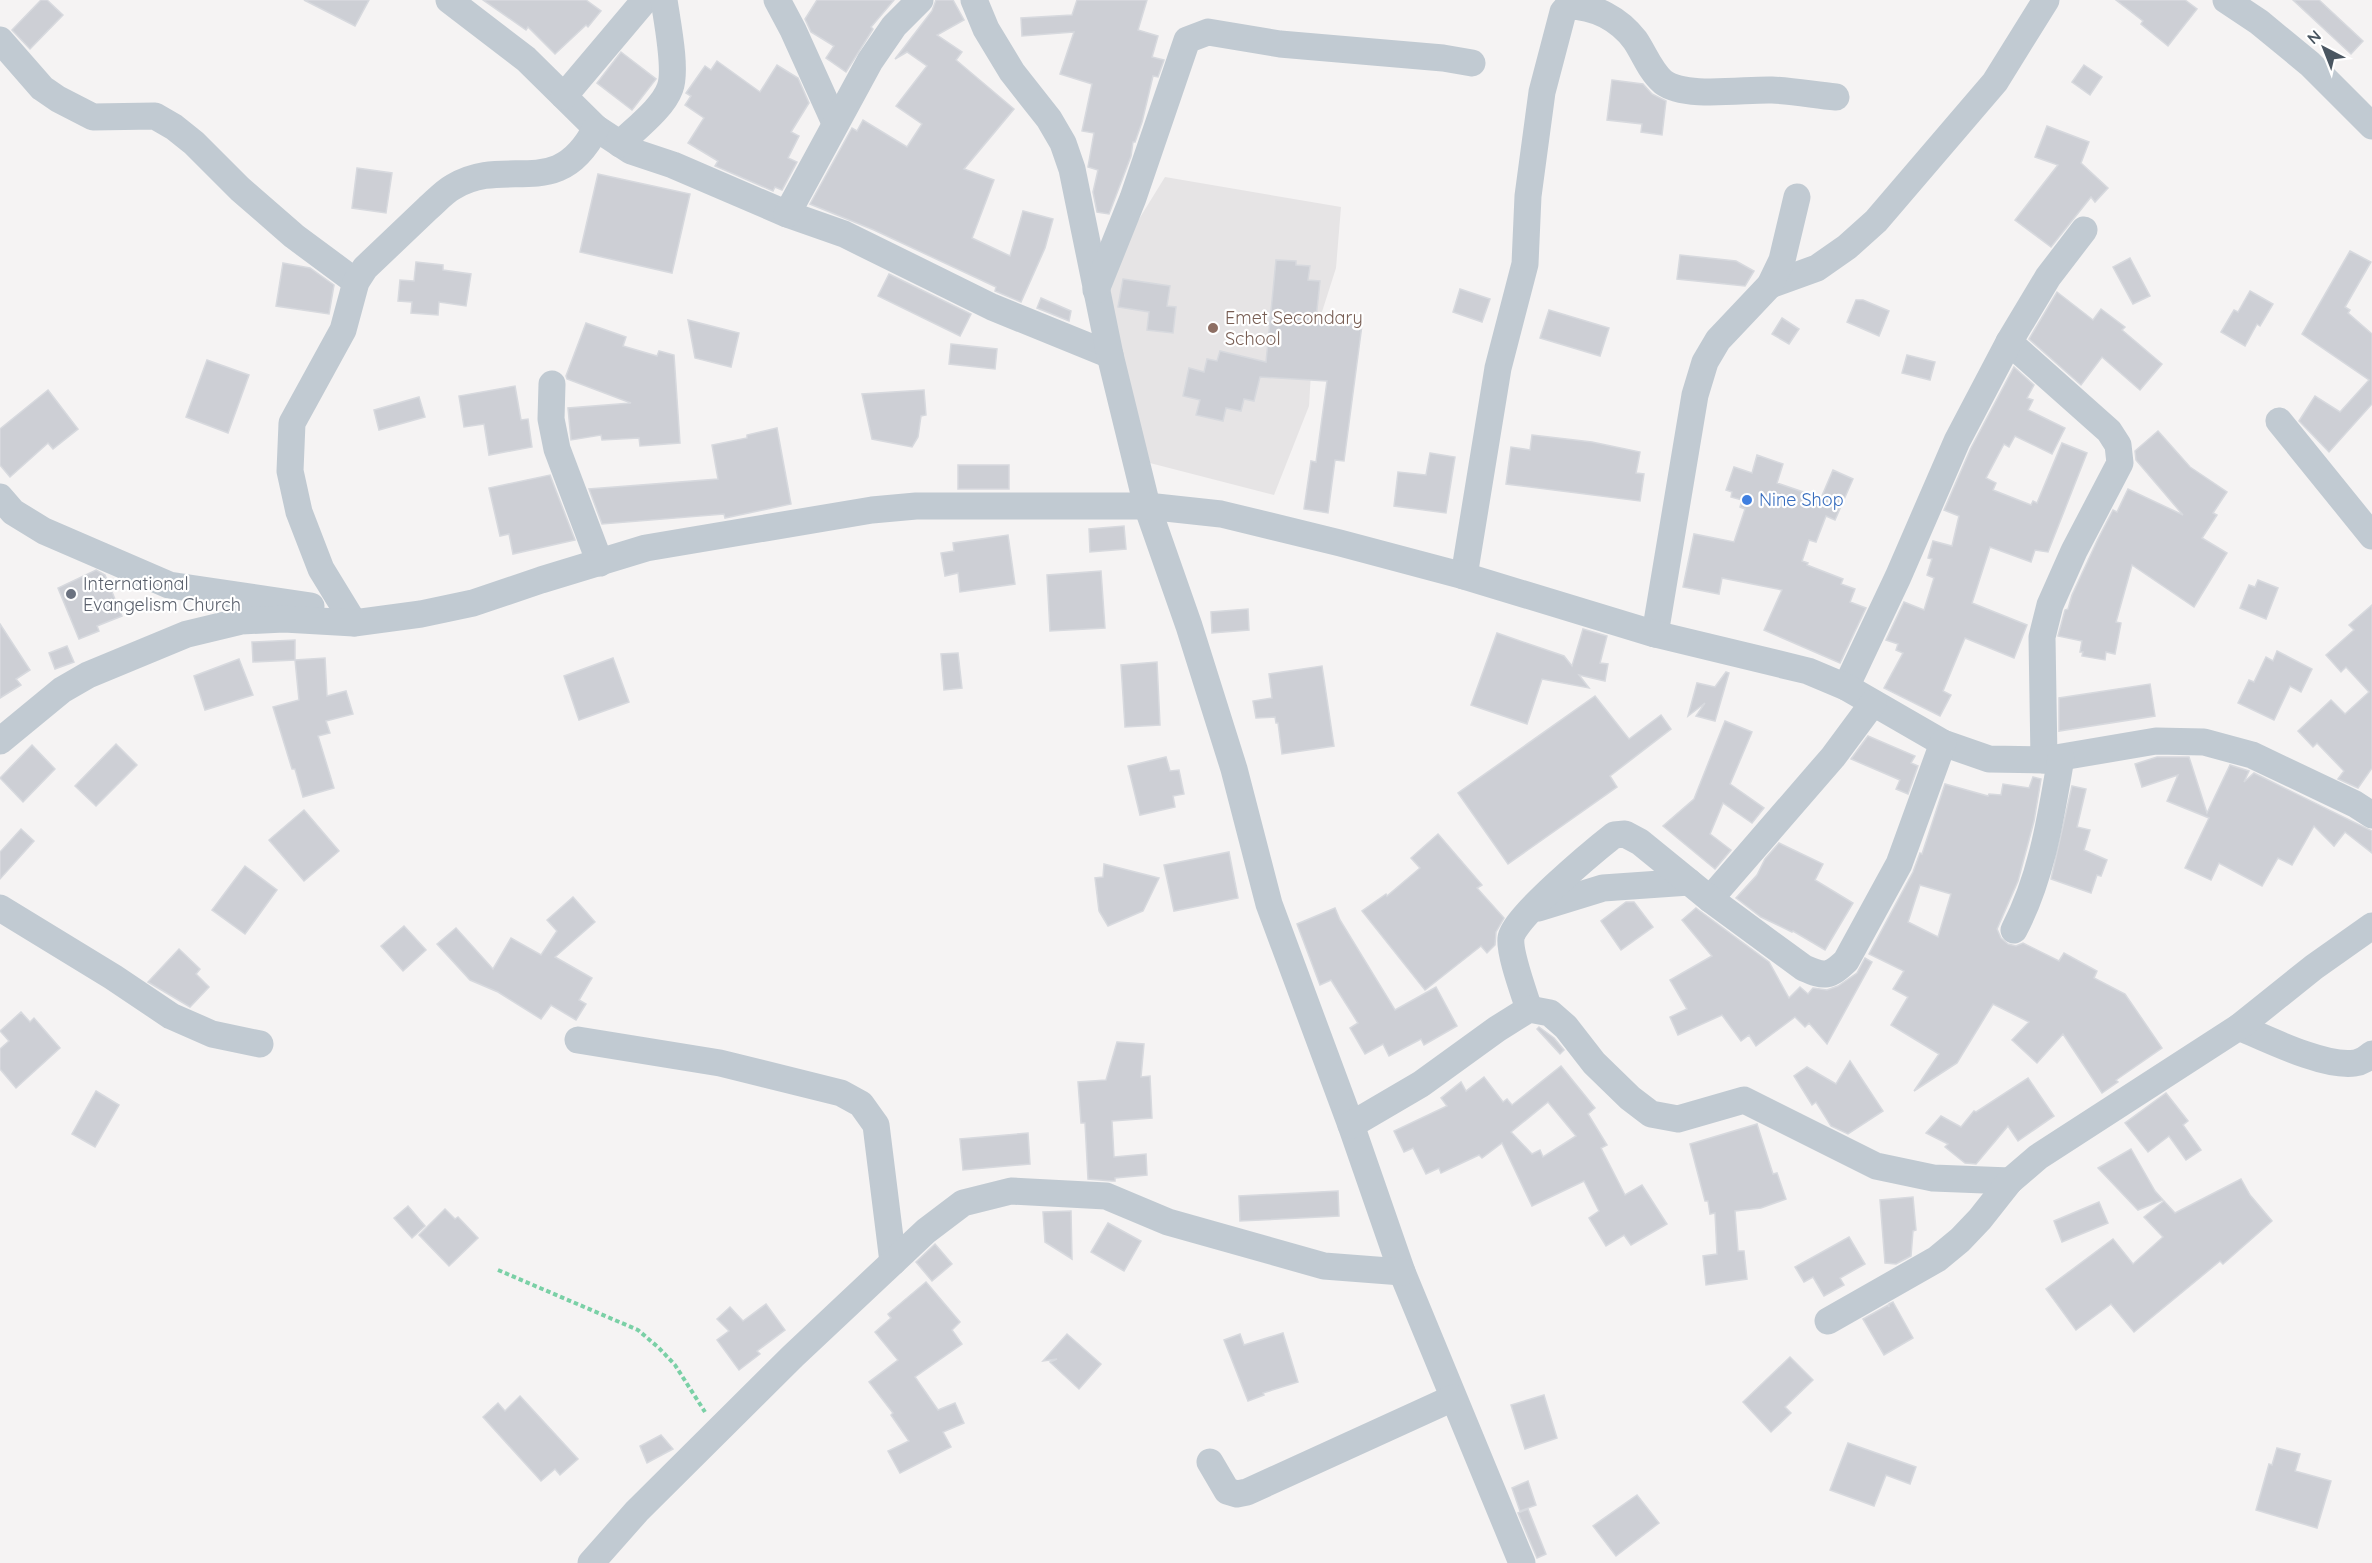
<svg xmlns="http://www.w3.org/2000/svg" width="2372" height="1563" font-family="Quicksand,sans-serif">
<rect width="100%" height="100%" fill="#f5f3f3"/>
<!-- education -->
<polygon fill="#e6e4e5" points="1165,177 1341,207 1336,268 1313,340 1309,406 1274,495 1146,462 1102,279"/>
<!-- building -->
<g fill="#cdcfd5" stroke="#d7d9de" stroke-width="1.5" fill-rule="evenodd">
<polygon points="41,0 47,0 63,15 30,49 12,30"/>
<polygon points="304,0 369,0 355,26"/>
<polygon points="483,0 586,0 601,11 588,27 586,25 555,54 528,27 526,30"/>
<polygon points="817,0 894,0 871,27 873,29 846,72 826,58 834,46 811,32 805,19"/>
<polygon points="936,0 953,0 964,20 937,35 962,52 956,60 1014,109 964,169 994,180 972,238 1010,256 1023,211 1053,219 1045,248 1021,302 995,291 996,287 874,230 810,204 852,128 857,131 863,120 907,147 922,124 896,106 927,66 907,52 895,59 932,11"/>
<polygon points="1077,0 1147,0 1138,30 1158,36 1152,57 1164,60 1158,77 1153,76 1142,122 1135,142 1133,142 1131,156 1109,214 1097,212 1093,192 1098,170 1088,167 1094,133 1082,131 1092,84 1060,74 1074,32 1022,36 1021,18 1072,15"/>
<polygon points="2116,0 2185,0 2197,9 2168,46 2141,24 2143,21"/>
<polygon points="2293,0 2319,0 2363,41 2351,54"/>
<polygon points="621,52 656,79 632,110 597,83"/>
<polygon points="717,61 760,92 777,65 798,78 809,103 791,132 799,136 788,158 797,162 782,190 775,187 773,191 715,166 718,161 688,143 704,118 685,105 691,96 686,93 705,66 711,70"/>
<polygon points="2084,65 2102,77 2090,95 2072,82"/>
<polygon points="1612,80 1643,84 1652,94 1666,101 1662,135 1641,132 1642,124 1607,120"/>
<polygon points="2047,126 2089,142 2081,163 2108,188 2095,202 2091,197 2051,247 2015,220 2058,165 2035,157"/>
<polygon points="357,168 392,173 386,213 352,208"/>
<polygon points="598,174 690,194 672,273 580,252"/>
<polygon points="2350,251 2371,262 2345,307 2350,310 2348,313 2372,334 2372,404 2329,452 2299,421 2315,396 2340,412 2369,380 2302,334"/>
<polygon points="1680,255 1736,261 1754,271 1745,286 1677,279"/>
<polygon points="2130,258 2150,296 2133,304 2113,267"/>
<polygon points="1276,260 1296,261 1296,265 1310,266 1308,280 1320,281 1316,319 1362,325 1344,461 1335,460 1328,513 1304,509 1311,461 1316,462 1327,381 1260,377 1254,401 1244,399 1241,411 1226,408 1223,421 1196,415 1200,400 1183,396 1189,368 1204,372 1207,359 1217,361 1220,351 1266,362"/>
<polygon points="416,262 443,265 443,270 471,274 466,306 439,302 438,315 411,313 412,302 398,301 400,280 414,281"/>
<polygon points="283,263 310,268 334,285 329,314 276,306"/>
<polygon points="889,274 971,314 960,336 878,296"/>
<polygon points="1123,279 1170,286 1167,306 1176,307 1173,333 1147,330 1149,312 1118,307"/>
<polygon points="1460,289 1490,299 1482,322 1453,312"/>
<polygon points="2250,291 2273,304 2260,326 2257,324 2245,346 2221,332 2234,310 2238,312"/>
<polygon points="2057,292 2093,320 2101,309 2125,327 2122,330 2162,364 2140,390 2102,357 2081,385 2029,339"/>
<polygon points="1041,298 1071,311 1069,321 1037,308"/>
<polygon points="1856,300 1863,300 1889,311 1879,336 1847,322"/>
<polygon points="1549,310 1609,328 1600,356 1540,338"/>
<polygon points="1782,318 1799,329 1789,344 1772,334"/>
<polygon points="688,320 739,333 731,367 695,358"/>
<polygon points="586,323 626,337 623,346 657,356 659,351 674,355 680,443 640,446 639,438 602,440 601,435 571,440 568,408 631,403 567,379 566,376"/>
<polygon points="951,344 997,349 995,369 949,364"/>
<polygon points="1907,355 1935,362 1930,380 1902,373"/>
<polygon points="207,360 249,375 228,433 186,417"/>
<polygon points="2014,367 2034,385 2027,398 2033,400 2028,410 2065,428 2052,454 2015,436 2009,447 2004,444 1986,478 1996,483 1993,490 2031,505 2033,501 2037,503 2062,443 2087,453 2048,552 2035,550 2031,562 1990,547 1972,603 2027,625 2014,658 1965,638 1943,691 1951,695 1940,716 1884,688 1903,653 1896,650 1898,644 1886,640 1904,602 1924,610 1934,578 1927,575 1932,559 1928,558 1933,541 1952,546 1959,516 1944,510 1971,448"/>
<polygon points="515,386 521,420 528,419 532,447 489,455 484,424 464,427 459,396"/>
<polygon points="48,390 78,429 53,449 48,443 10,477 0,465 0,429"/>
<polygon points="924,390 926,415 921,416 918,437 912,447 872,439 862,394"/>
<polygon points="419,397 425,417 379,430 374,410"/>
<polygon points="777,428 791,504 725,518 724,514 602,524 589,489 718,479 712,445 747,438 747,435"/>
<polygon points="2158,431 2190,467 2227,492 2213,513 2217,515 2202,538 2227,553 2194,607 2132,565 2116,622 2121,623 2115,654 2106,652 2105,660 2082,656 2083,652 2080,652 2082,641 2058,636 2065,610 2068,609 2072,595 2098,539 2113,510 2117,512 2128,489 2183,515 2136,460 2135,451"/>
<polygon points="1532,435 1592,442 1640,452 1636,473 1644,474 1640,501 1506,484 1511,447 1530,450"/>
<polygon points="1430,453 1455,457 1446,513 1394,506 1398,472 1426,475"/>
<polygon points="1757,455 1783,464 1777,483 1821,498 1833,470 1853,479 1835,520 1826,516 1816,542 1809,540 1802,561 1808,563 1807,565 1843,579 1841,584 1855,589 1850,602 1866,608 1840,663 1764,630 1782,590 1722,578 1719,594 1683,587 1694,534 1734,542 1745,509 1740,507 1742,500 1731,497 1732,492 1726,490 1734,467 1752,473"/>
<rect x="958" y="465" width="51" height="24"/>
<polygon points="550,475 575,540 513,554 509,534 500,536 489,488"/>
<polygon points="1124,526 1126,549 1090,552 1089,529"/>
<polygon points="1008,535 1015,584 960,592 958,573 945,576 941,553 954,551 953,543"/>
<polygon points="96,570 105,575 122,616 97,626 99,631 79,639 58,588"/>
<polygon points="1101,571 1105,628 1050,631 1047,575"/>
<polygon points="2258,580 2278,588 2266,619 2240,608 2249,585 2255,587"/>
<polygon points="2372,605 2372,768 2358,788 2338,779 2344,771 2317,743 2313,747 2298,731 2331,700 2345,714 2369,692 2346,667 2341,672 2326,655 2354,630 2349,625"/>
<polygon points="1248,609 1249,630 1212,633 1211,612"/>
<polygon points="0,624 30,670 16,679 21,685 0,698"/>
<polygon points="1583,629 1607,636 1600,663 1608,664 1605,681 1579,675 1589,688 1542,679 1527,724 1471,705 1497,633 1564,656 1572,666"/>
<polygon points="295,640 295,660 253,662 252,642"/>
<polygon points="67,646 74,662 55,669 49,653"/>
<polygon points="2277,651 2312,669 2301,692 2290,686 2274,720 2238,703 2249,680 2254,682 2266,657 2273,661"/>
<polygon points="958,653 962,688 944,690 941,654"/>
<polygon points="325,658 327,696 346,691 353,714 326,721 330,733 318,736 334,788 303,797 295,769 292,769 273,707 299,700 295,660"/>
<polygon points="613,658 629,702 579,720 564,676"/>
<polygon points="239,659 253,695 205,710 194,676"/>
<polygon points="1157,662 1160,725 1125,727 1121,665"/>
<polygon points="1322,666 1334,746 1282,754 1278,723 1276,723 1275,717 1256,718 1253,701 1272,698 1269,674"/>
<polygon points="1726,672 1729,673 1715,721 1696,716 1705,703 1688,716 1697,683 1715,687"/>
<polygon points="2150,684 2155,716 2059,731 2059,698"/>
<polygon points="1595,696 1629,739 1661,715 1671,729 1610,776 1617,787 1508,864 1458,793"/>
<polygon points="1725,721 1752,732 1730,784 1764,808 1752,823 1723,803 1710,834 1731,850 1715,869 1663,826 1694,799"/>
<polygon points="1868,736 1915,756 1911,763 1918,766 1908,794 1896,789 1900,780 1851,759"/>
<polygon points="116,744 137,765 96,806 75,786"/>
<polygon points="32,745 55,769 23,802 0,778"/>
<polygon points="1166,757 1170,771 1179,770 1184,794 1173,796 1175,807 1140,815 1128,766"/>
<polygon points="2157,757 2189,757 2207,813 2230,765 2249,771 2244,782 2254,773 2372,831 2372,853 2345,832 2334,846 2314,826 2292,865 2278,858 2262,886 2219,863 2211,880 2185,868 2209,818 2167,801 2178,775 2142,787 2135,764"/>
<path d="M2033,777L2041,779L2034,821L2018,881L1997,929L2001,938L2008,944L2016,946L2023,943L2059,961L2064,953L2097,971L2094,978L2125,994L2162,1048L2116,1080L2118,1082L2102,1093L2063,1034L2037,1063L2012,1040L2029,1022L1993,1004L1957,1063L1914,1091L1939,1054L1891,1025L1908,997L1893,989L1904,971L1869,954L1913,872L1920,853L1922,854L1945,784L1988,796L1989,794L2001,795L2003,784L2029,788ZM1920,885L1951,894L1938,937L1908,922Z"/>
<polygon points="2072,786 2086,789 2077,827 2090,830 2084,850 2107,860 2101,876 2097,875 2091,893 2051,879"/>
<polygon points="304,810 339,851 304,881 269,840"/>
<polygon points="21,829 34,841 0,879 0,852"/>
<polygon points="1438,834 1482,885 1477,888 1504,918 1496,932 1495,945 1487,953 1481,946 1425,990 1362,911 1386,894 1387,896 1420,868 1411,858"/>
<polygon points="1779,843 1823,864 1815,880 1853,903 1825,950 1793,931 1792,932 1761,917 1736,898 1757,875 1765,859"/>
<polygon points="1229,852 1238,898 1174,911 1164,865"/>
<polygon points="1104,864 1159,878 1143,911 1108,926 1099,911 1095,878 1103,877"/>
<polygon points="245,866 277,890 245,934 212,910"/>
<polygon points="573,897 595,922 555,957 592,978 579,1000 586,1004 576,1020 551,1005 541,1019 498,992 470,980 437,944 456,928 493,969 511,938 541,955 557,931 547,920"/>
<polygon points="1626,902 1634,902 1653,927 1621,950 1601,921"/>
<polygon points="1335,908 1340,920 1395,1010 1436,987 1457,1026 1424,1045 1421,1039 1389,1056 1383,1044 1365,1054 1350,1028 1358,1023 1331,980 1320,985 1297,924"/>
<polygon points="1696,908 1769,962 1789,998 1800,987 1808,994 1813,988 1827,990 1838,986 1857,973 1865,958 1872,962 1827,1044 1809,1023 1805,1027 1795,1017 1756,1046 1749,1035 1741,1041 1722,1015 1678,1035 1670,1017 1687,1009 1670,980 1712,956 1682,920"/>
<polygon points="404,926 426,950 403,971 381,946"/>
<polygon points="179,949 200,969 196,974 209,987 190,1007 148,982"/>
<polygon points="21,1012 30,1022 34,1018 60,1048 16,1088 0,1069 0,1049 9,1041 0,1031"/>
<polygon points="1539,1027 1554,1038 1564,1050 1560,1054 1537,1029"/>
<polygon points="1117,1042 1144,1044 1141,1077 1150,1076 1152,1118 1112,1121 1114,1157 1146,1154 1147,1175 1115,1178 1115,1181 1112,1181 1088,1179 1085,1123 1081,1123 1078,1082 1106,1080"/>
<polygon points="1850,1061 1883,1111 1848,1134 1831,1126 1816,1102 1812,1105 1794,1076 1807,1067 1836,1084"/>
<path d="M1561,1066L1595,1108L1588,1114L1607,1145L1601,1148L1625,1195L1642,1185L1667,1224L1631,1245L1624,1235L1606,1246L1589,1218L1599,1211L1584,1181L1532,1206L1502,1143L1482,1158L1479,1155L1441,1173L1439,1168L1426,1174L1413,1148L1404,1152L1394,1131L1447,1106L1441,1098L1461,1082L1466,1091L1484,1077L1503,1102L1507,1099L1512,1105ZM1548,1102L1576,1136L1543,1157L1540,1150L1532,1154L1511,1132Z"/>
<polygon points="2028,1078 2054,1116 2018,1141 2008,1126 1976,1164 1965,1163 1945,1147 1948,1144 1926,1133 1941,1116 1961,1127 1974,1111 1976,1112"/>
<polygon points="96,1091 119,1105 95,1147 72,1134"/>
<polygon points="2166,1093 2188,1121 2183,1125 2201,1150 2186,1160 2169,1136 2148,1152 2125,1123"/>
<polygon points="1757,1124 1773,1174 1777,1173 1786,1199 1761,1208 1735,1211 1738,1251 1744,1251 1747,1279 1706,1285 1703,1256 1717,1254 1715,1213 1710,1214 1708,1201 1705,1201 1690,1144"/>
<polygon points="1028,1133 1030,1164 963,1170 960,1139"/>
<polygon points="2131,1149 2155,1191 2163,1200 2138,1210 2098,1168"/>
<polygon points="2241,1179 2250,1195 2272,1221 2223,1264 2220,1261 2134,1332 2111,1304 2076,1330 2046,1289 2113,1239 2133,1264 2163,1237 2144,1217 2164,1201 2175,1213"/>
<polygon points="1338,1191 1339,1216 1240,1221 1239,1196"/>
<polygon points="1913,1197 1916,1230 1913,1231 1911,1256 1896,1264 1885,1263 1880,1200"/>
<polygon points="2099,1202 2108,1223 2062,1242 2054,1221"/>
<polygon points="408,1206 425,1226 412,1238 394,1218"/>
<polygon points="445,1209 455,1219 458,1217 478,1238 449,1266 419,1235"/>
<polygon points="1071,1211 1072,1259 1045,1242 1043,1212"/>
<polygon points="1108,1223 1141,1241 1124,1271 1091,1252"/>
<polygon points="1849,1237 1865,1264 1840,1278 1844,1285 1824,1296 1813,1277 1804,1282 1795,1267"/>
<polygon points="935,1244 952,1264 932,1281 916,1262"/>
<polygon points="926,1282 960,1322 952,1330 962,1344 915,1377 938,1410 955,1403 964,1423 943,1432 951,1447 900,1473 888,1451 909,1441 891,1415 893,1413 869,1382 898,1360 875,1332 891,1318 888,1314"/>
<polygon points="1893,1302 1913,1338 1884,1355 1863,1319 1888,1305 1889,1307 1889,1304"/>
<polygon points="766,1304 785,1330 757,1351 760,1354 739,1370 717,1340 729,1331 717,1319 730,1307 743,1321"/>
<polygon points="1283,1333 1298,1382 1263,1393 1264,1395 1248,1401 1224,1340 1240,1334 1244,1345"/>
<polygon points="1067,1334 1101,1364 1079,1389 1050,1362 1057,1359 1043,1361"/>
<polygon points="1790,1357 1813,1380 1785,1407 1791,1413 1771,1432 1743,1402"/>
<polygon points="1544,1395 1557,1438 1525,1449 1511,1405"/>
<polygon points="520,1396 578,1459 560,1475 555,1469 541,1481 483,1417 498,1403 505,1411"/>
<polygon points="661,1435 673,1449 647,1463 640,1446"/>
<polygon points="1848,1443 1916,1467 1910,1484 1886,1475 1874,1506 1830,1490"/>
<polygon points="2277,1448 2300,1454 2295,1471 2331,1481 2317,1528 2256,1510 2269,1464 2272,1465"/>
<polygon points="1528,1481 1536,1505 1520,1511 1512,1488"/>
<polygon points="1637,1495 1659,1523 1616,1556 1593,1526"/>
<polygon points="1528,1509 1546,1554 1537,1558 1518,1513"/>
</g>
<g fill="none" stroke-linecap="round" stroke-linejoin="round">
<!-- path -->
<polyline stroke="#7ad0a6" stroke-width="4" stroke-dasharray="4.5 3" stroke-linecap="butt" points="498,1270 638,1330 659,1348 675,1365 705,1412"/>
<!-- minor -->
<g stroke="#c1cad2" stroke-width="27">
<polyline points="449,0 526,59 596,128 631,151 673,165 787,214 844,234 992,307 1110,355"/>
<polyline points="777,0 793,30 835,123"/>
<polyline points="974,0 986,29 1012,72 1049,119 1063,143 1072,169 1110,355 1147,506 1189,626 1234,769 1269,904 1351,1125 1402,1272 1522,1563"/>
<polyline points="2226,0 2259,22 2310,64 2372,126"/>
<polyline points="0,40 42,88 58,99 93,117 155,116 174,127 194,143 240,189 294,236 356,282"/>
<polyline points="564,96 645,0"/>
<path d="M620,144C635,129 663,108 670,88C677,70 667,21 664,0"/>
<polyline points="787,214 870,61 894,26 920,0"/>
<polyline points="1770,285 1817,268 1847,247 1876,221 1995,82 2046,0"/>
<polyline points="1096,290 1133,198 1187,40 1208,32 1280,44 1443,58 1472,63"/>
<polyline points="2009,342 2109,431 2118,445 2120,463 2074,551 2050,605 2042,637 2044,760"/>
<polyline points="552,384 551,419 557,449 600,563"/>
<polyline points="2279,421 2372,536"/>
<polyline points="0,497 13,512 44,531 169,585 311,606"/>
<path d="M1464,576L1498,368L1525,264L1528,196L1542,92L1563,12L1568,6C1595,6 1619,19 1635,40C1644,53 1650,71 1663,82C1685,99 1745,89 1772,90C1793,91 1815,95 1836,97"/>
<path d="M354,623L321,569L299,512L290,471L292,423L343,330L356,282L365,268C386,248 407,228 428,208C436,201 444,192 453,187C507,154 557,204 596,128"/>
<polyline points="1655,634 1695,395 1705,362 1718,340 1770,285 1782,260 1797,197"/>
<polyline points="1846,687 1898,577 1957,441 2009,342 2048,277 2084,230"/>
<polyline points="0,741 62,690 88,675 187,634 241,621 284,619 354,623 421,614 473,603 541,580 646,548 872,510 916,506 1147,506 1221,514 1340,543 1464,576 1655,634 1808,671 1846,687 1943,743 1989,759 2044,760 2156,741 2204,742 2252,755 2355,804 2372,815"/>
<polyline points="1710,899 1833,757 1873,703"/>
<polyline points="0,908 113,977 171,1016 212,1034 260,1044"/>
<polyline points="1538,908 1603,888 1689,882"/>
<path d="M2014,930C2042,877 2051,816 2061,758"/>
<path d="M1529,1009C1524,993 1509,953 1511,938C1513,918 1595,850 1614,835L1625,834L1640,842L1710,899L1804,968C1825,977 1829,977 1846,961L1899,864L1943,743"/>
<path d="M2239,1027C2267,1039 2326,1068 2355,1063C2362,1062 2367,1058 2372,1054"/>
<polyline points="578,1040 720,1063 841,1093 861,1104 876,1125 893,1262"/>
<polyline points="1351,1125 1421,1084 1497,1029 1529,1009 1550,1013 1566,1027 1594,1063 1630,1098 1651,1114 1678,1119 1744,1100 1876,1166 1933,1178 2010,1181"/>
<polyline points="1828,1321 1937,1259 1960,1240 1980,1219 2010,1181 2038,1157 2239,1027 2314,967 2372,926"/>
<polyline points="1210,1462 1227,1491 1237,1494 1247,1492 1453,1398"/>
<polyline points="591,1563 637,1511 793,1356 926,1231 963,1203 1011,1191 1106,1196 1168,1222 1324,1266 1402,1272"/>
</g>
</g>
<!-- markers -->
<circle fill="#8d6e63" stroke="#fff" stroke-width="2" cx="1213" cy="328" r="6"/>
<circle fill="#3f7fe0" stroke="#fff" stroke-width="2" cx="1747" cy="500" r="6"/>
<circle fill="#6b7280" stroke="#fff" stroke-width="2" cx="71" cy="594" r="6"/>
<g text-anchor="middle" stroke-width="4.5" stroke-linejoin="round" paint-order="stroke">
<!-- education labels -->
<g font-size="18" fill="#785e54" stroke="#fff" text-anchor="start">
<text x="1225" y="324">Emet Secondary<tspan x="1225" dy="21">School</tspan></text>
</g>
<!-- shop labels -->
<g font-size="18" fill="#366cbe" stroke="#fff" text-anchor="start">
<text x="1759" y="506">Nine Shop</text>
</g>
<!-- worship labels -->
<g font-size="18" fill="#5b616d" stroke="#fff" text-anchor="start">
<text x="83" y="590">International<tspan x="83" dy="21">Evangelism Church</tspan></text>
</g>
</g>
<!-- north arrow -->
<g transform="translate(2324 48) rotate(318)" stroke="#ffffff" stroke-width="4.5" paint-order="stroke">
<path d="M0-4.5L10 22L0 15L-10 22Z" fill="#4a5661"/>
<text y="-9" font-size="16" font-weight="bold" text-anchor="middle" fill="#4a5661">N</text>
</g>
</svg>
